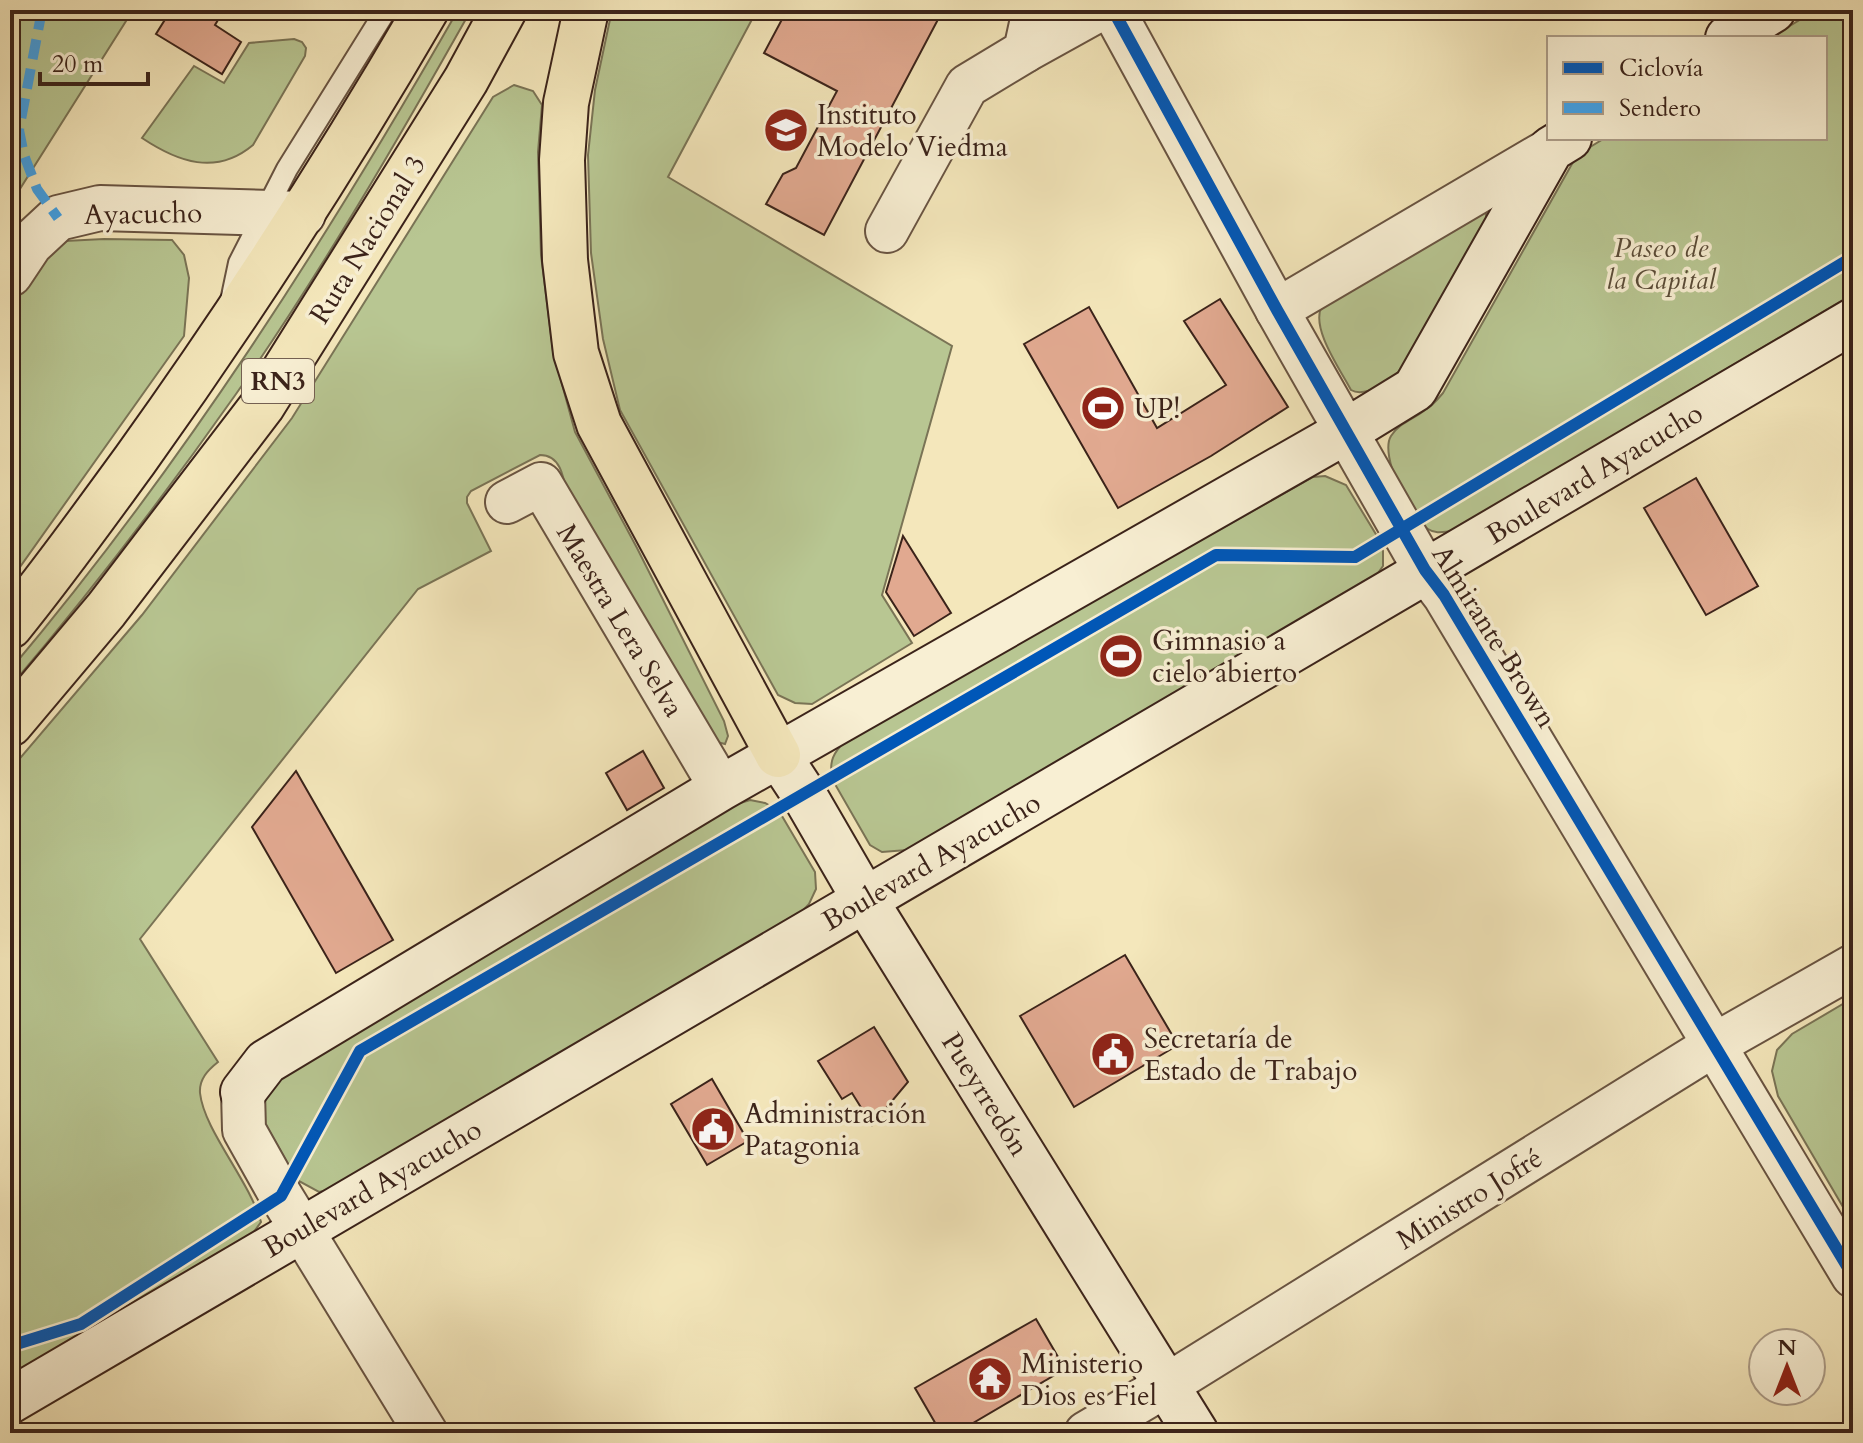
<svg xmlns="http://www.w3.org/2000/svg" width="1863" height="1443" font-family="Cardo,serif">
<rect width="100%" height="100%" fill="#f4e7bb"/>
<filter id="stains"><feTurbulence type="fractalNoise" baseFrequency=".0025" numOctaves="4"/><feColorMatrix values="0 0 0 0 .2 0 0 0 0 .09 0 0 0 0 .02 0 0 0 .5 -.17"/></filter>
<radialGradient id="worn" r=".72"><stop offset=".6" stop-color="#630" stop-opacity="0"/><stop offset="1" stop-color="#630" stop-opacity=".3"/></radialGradient>
<!-- green -->
<g fill="#b8c692" stroke="#7a7456" stroke-width="2">
<polygon points="10,10 133,10 18,192 10,198"/>
<path d="M458,10H471C398,140 322,271 236,394C165,495 90,593 10,687V670C182,466 326,241 458,10Z"/>
<polygon points="612,10 757,10 668,177 952,346 882,595 912,643 812,704 795,703 778,695 620,410 603,339 591,253 588,155 595,90"/>
<path d="M1816,10H1853V294L1452,531C1443,532 1435,534 1428,529C1410,518 1379,455 1391,436C1399,423 1414,419 1425,410C1432,406 1438,399 1443,393L1577,155L1605,138H1825V38H1770Z"/>
<path d="M294,39L302,42L306,48L305,56L253,145C216,176 178,162 142,138L194,66L224,83L249,43Z"/>
<path d="M514,85L533,91L542,105L538,152L541,255L553,351L575,432L637,548L724,721L728,736L725,744L713,741L567,497C564,480 562,455 540,455L471,491L467,497V503L491,551L418,589L140,939L218,1062C208,1070 199,1079 200,1093C204,1130 249,1180 261,1222L248,1240L10,1382V770L142,615L292,418L493,97Z"/>
<path d="M1480,211L1486,213V218L1404,366C1394,378 1366,399 1351,390C1340,369 1310,327 1322,306Z"/>
<polygon points="104,239 172,240 184,255 189,278 184,336 10,581 10,304 43,253 65,241"/>
<path d="M1325,476L1346,485L1377,536L1383,551V566L1373,580L907,850L882,852L870,845L832,779C829,761 833,753 846,740L1313,477Z"/>
<polygon points="750,800 765,803 779,811 815,872 816,889 809,904 796,918 336,1188 319,1192 297,1180 263,1120 264,1095 276,1079 734,805"/>
<polygon points="1853,998 1853,1224 1778,1096 1772,1071 1777,1050 1792,1034"/>
</g>
<!-- building -->
<g fill="#e1a990" stroke="#3b231a" stroke-width="2">
<polygon points="171,10 224,10 215,25 241,42 222,74 156,34"/>
<polygon points="787,10 943,10 824,235 766,204 783,174 796,168 837,91 764,53"/>
<polygon points="1220,299 1288,407 1211,456 1118,508 1024,344 1089,307 1157,428 1226,385 1184,321"/>
<polygon points="1696,478 1758,586 1706,615 1644,508"/>
<polygon points="903,536 951,613 914,636 886,592"/>
<polygon points="643,751 664,788 627,810 606,773"/>
<polygon points="296,771 393,940 336,973 252,827"/>
<polygon points="1125,955 1178,1045 1074,1107 1020,1016"/>
<polygon points="874,1027 908,1082 872,1125 852,1093 842,1099 818,1061"/>
<polygon points="712,1079 748,1141 707,1165 671,1104"/>
<polygon points="1036,1319 1065,1369 956,1433 941,1433 915,1388"/>
</g>
<g fill="none" stroke-linecap="round" stroke-linejoin="round">
<!-- service casing -->
<g stroke="#695442" stroke-width="24">
<polyline id="service" points="231,301 239,263 287,169 386,10"/>
</g>
<!-- minor casing -->
<g stroke="#695442" stroke-width="46">
<g id="minor">
<polyline points="1113,10 1277,310 1425,570 1444,595 1853,1276"/>
<polyline points="1025,51 1099,10"/>
<polyline points="887,231 967,86 1025,51 1034,10"/>
<polyline points="1277,310 1551,149"/>
<polyline points="507,502 541,484 721,788"/>
<polyline points="243,1092 244,1130 281,1196 426,1433"/>
<polyline points="1086,1433 1167,1385 1714,1045 1853,966"/>
</g>
</g>
<!-- tertiary casing -->
<g stroke="#695442" stroke-width="48">
<polyline id="tertiary" points="10,274 30,244 58,218 100,208 303,214"/>
</g>
<!-- secondary casing -->
<g stroke="#3b231a" stroke-width="48">
<g id="secondary">
<polyline points="1728,38 1773,10"/>
<polyline points="778,755 803,793 865,900 1196,1433"/>
<polyline points="243,1092 266,1062 721,788 1345,432 1415,389 1551,149 1569,138"/>
<polyline points="10,1401 1853,321"/>
</g>
</g>
<!-- trunk casing -->
<g stroke="#3b231a" stroke-width="48">
<g id="trunk">
<polyline points="586,10 566,103 562,160 565,260 576,353 599,424 778,755"/>
<path d="M10,626C54,572 94,516 135,460C239,315 336,165 426,10"/>
<polyline points="10,724 106,610 262,406 466,80 504,10"/>
</g>
</g>
<!-- service -->
<use href="#service" stroke="#f8efd3" stroke-width="20"/>
<!-- minor -->
<use href="#minor" stroke="#f8efd3" stroke-width="42"/>
<!-- tertiary -->
<use href="#tertiary" stroke="#f8efd3" stroke-width="44"/>
<!-- secondary -->
<use href="#secondary" stroke="#f8efd3" stroke-width="44"/>
<!-- trunk -->
<use href="#trunk" stroke="#f4e7bb" stroke-width="44"/>
<!-- quiet -->
<polyline stroke="#3fa2ea" stroke-width="10" stroke-dasharray="20 10" stroke-linecap="butt" points="42,10 19,130 24,155 37,189 58,218"/>
<!-- cycleway casing -->
<g stroke="#f8efd3" stroke-width="17">
<g id="cycleway">
<polyline points="1113,10 1277,310 1425,570 1444,595 1853,1276"/>
<polyline points="10,1346 81,1324 281,1196 360,1051 1216,555 1355,557 1853,257"/>
</g>
</g>
<!-- cycleway -->
<use href="#cycleway" stroke="#0057b8" stroke-width="12"/>
</g>
<!-- icons -->
<defs>
<g id="school-disc" transform="scale(2.3)"><circle r="9.5" fill="#8f2418" stroke="#f8efd3"/><path d="M0-5L7-2L0 1L-7-2ZM-4 1L0 2.5L4 1V4Q0 6-4 4Z" fill="#fff"/></g>
<g id="stadium-disc" transform="scale(2.3)"><circle r="9.5" fill="#8f2418" stroke="#f8efd3"/><path d="M0-5a6.5 5 0 1 0 0 10a6.5 5 0 1 0 0-10ZM-3.5-1.8h7v3.6h-7Z" fill="#fff"/></g>
<g id="civic-disc" transform="scale(2.3)"><circle r="9.5" fill="#8f2418" stroke="#f8efd3"/><path d="M-.6-6.5H3V-4.5H.6V-3L4-1V1h2V6H-6V1h2V-1L-.6-3ZM-1.2 2.5V6h2.4V2.5Z" fill="#fff"/></g>
<g id="temple-disc" transform="scale(2.3)"><circle r="9.5" fill="#8f2418" stroke="#f8efd3"/><path d="M0-6L5-2H3V0L6.5 2.5H4V6H1.5V3h-3V6H-4V2.5H-6.5L-3 0V-2H-5Z" fill="#fff"/></g>
</defs>
<g fill-rule="evenodd">
<use href="#school-disc" x="786" y="130"/>
<use href="#stadium-disc" x="1103" y="408"/>
<use href="#stadium-disc" x="1121" y="656"/>
<use href="#civic-disc" x="1113" y="1054"/>
<use href="#civic-disc" x="713" y="1129"/>
<use href="#temple-disc" x="990" y="1379"/>
</g>
<g text-anchor="middle" stroke-width="7" stroke-linejoin="round" paint-order="stroke">
<!-- shield labels -->
<rect fill="#f8efd3" stroke="#746052" stroke-width="2" x="242" y="359" width="72" height="44" rx="6"/>
<g font-size="26" font-weight="bold" fill="#3b231a">
<text x="278" y="390">RN3</text>
</g>
<!-- poi labels -->
<g font-size="28" fill="#3b231a" stroke="#f8efd3" text-anchor="start">
<text x="817" y="124">Instituto<tspan x="817" dy="32">Modelo Viedma</tspan></text>
<text x="1134" y="418">UP!</text>
<text x="1152" y="650">Gimnasio a<tspan x="1152" dy="32">cielo abierto</tspan></text>
<text x="1144" y="1048">Secretaría de<tspan x="1144" dy="32">Estado de Trabajo</tspan></text>
<text x="744" y="1123">Administración<tspan x="744" dy="32">Patagonia</tspan></text>
<text x="1021" y="1373">Ministerio<tspan x="1021" dy="32">Dios es Fiel</tspan></text>
</g>
<!-- street labels -->
<g font-size="28" fill="#3b231a" stroke="#f8efd3">
<text transform="translate(143 213) rotate(-1)" y="10">Ayacucho</text>
<text transform="translate(367 239) rotate(-58)" y="10">Ruta Nacional 3</text>
<text transform="translate(1594 473) rotate(-31)" y="10">Boulevard Ayacucho</text>
<text transform="translate(621 620) rotate(59)" y="10">Maestra Lera Selva</text>
<text transform="translate(1495 636) rotate(58)" y="10">Almirante Brown</text>
<text transform="translate(931 861) rotate(-30)" y="10">Boulevard Ayacucho</text>
<text transform="translate(986 1094) rotate(58)" y="10">Pueyrredón</text>
<text transform="translate(372 1188) rotate(-30)" y="10">Boulevard Ayacucho</text>
<text transform="translate(1469 1198) rotate(-32)" y="10">Ministro Jofré</text>
</g>
<!-- park labels -->
<g font-size="28" font-style="italic" fill="#5a4c38" stroke="#f8efd3">
<text x="1661" y="257">Paseo de<tspan x="1661" dy="32">la Capital</tspan></text>
</g>
</g>
<!-- margin -->
<rect width="1863" height="1443" fill="none" stroke="#f4e7bb" stroke-width="40"/>
<rect x="12" y="12" width="1839" height="1419" fill="none" stroke="#3b231a" stroke-width="4"/>
<rect x="20" y="20" width="1823" height="1403" fill="none" stroke="#3b231a" stroke-width="2"/>
<!-- legend -->
<rect x="1547" y="36" width="280" height="104" fill="#f8efd3" stroke="#ac9d89" stroke-width="2"/>
<rect x="1563" y="62" width="40" height="12" fill="#0057b8" stroke="#ac9d89" stroke-width="2"/>
<text x="1619" y="76" font-size="24" fill="#3b231a">Ciclovía</text>
<rect x="1563" y="102" width="40" height="12" fill="#3fa2ea" stroke="#ac9d89" stroke-width="2"/>
<text x="1619" y="116" font-size="24" fill="#3b231a">Sendero</text>
<!-- north arrow -->
<g transform="translate(1787 1367)"><circle r="38" fill="#f8efd3" stroke="#ac9d89" stroke-width="2"/>
<path d="M0-6L14 30L0 20L-14 30Z" fill="#8f2418"/>
<text y="-12" font-size="22" font-weight="bold" text-anchor="middle" fill="#3b231a">N</text>
</g>
<!-- scale -->
<path d="M40 72v12h108v-12" fill="none" stroke="#3b231a" stroke-width="4"/>
<text x="52" y="72" font-size="24" fill="#3b231a" stroke="#f8efd3" stroke-width="6" paint-order="stroke">20 m</text>
<rect width="100%" height="100%" filter="url(#stains)"/>
<rect width="100%" height="100%" fill="url(#worn)"/>
</svg>
